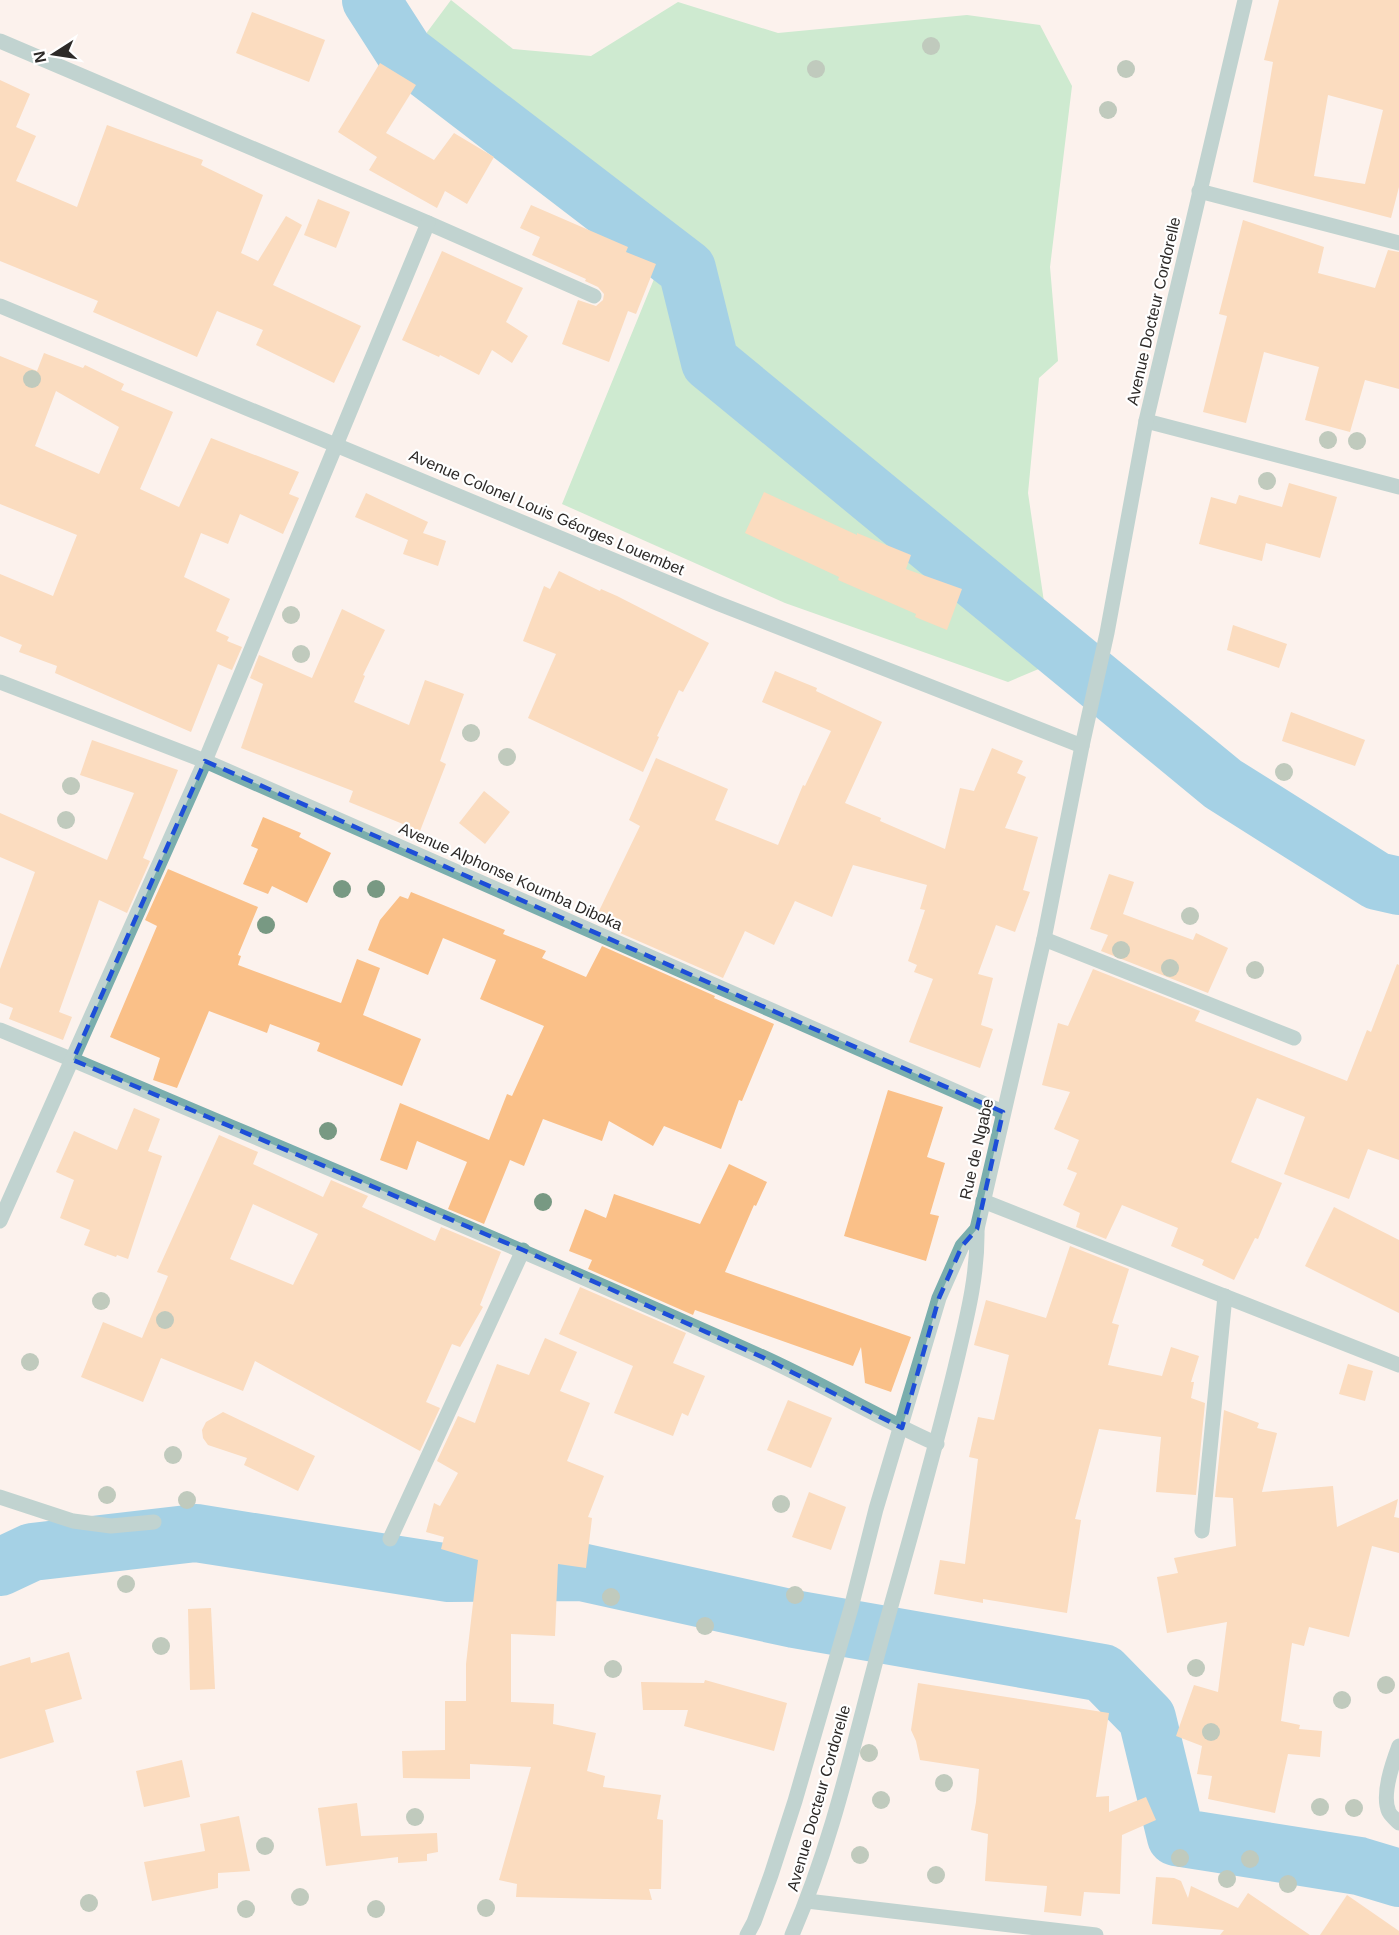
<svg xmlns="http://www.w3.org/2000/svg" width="1399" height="1935" font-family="Arial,sans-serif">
<rect width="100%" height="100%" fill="#fcf2ed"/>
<!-- green -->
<polygon fill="#97dfad" points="451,0 513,49 591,56 678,2 778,33 967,15 1040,25 1072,86 1050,267 1058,361 1039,378 1028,493 1053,663 1008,682 785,603 562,504 670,240 524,139 422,39"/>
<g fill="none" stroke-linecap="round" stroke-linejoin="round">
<!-- river -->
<g stroke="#3da8dc" stroke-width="58">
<polyline points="371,0 405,53 687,269 710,362 1223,784 1377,881 1399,886"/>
<polyline points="0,1567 32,1552 196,1533 449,1573 581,1572 794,1619 1103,1673 1147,1718 1176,1837 1359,1866 1399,1878"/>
</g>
</g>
<!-- building -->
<g fill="#fac088" fill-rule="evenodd">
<path d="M1279,0H1399V187L1391,218L1253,182L1273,62L1264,60ZM1328,95L1383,110L1365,184L1314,176Z"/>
<polygon points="252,12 325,40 309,82 236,53"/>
<polygon points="380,63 416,85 386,133 434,160 454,133 494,157 467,204 445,191 437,208 369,170 377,157 338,132"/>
<polygon points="0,80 30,94 16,127 36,136 16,181 77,207 107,125 203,160 201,165 263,195 241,253 258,261 286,216 302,225 273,285 361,326 334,383 256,345 263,330 217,311 197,357 93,312 98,301 0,261"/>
<polygon points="318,199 350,212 336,248 304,235"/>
<polygon points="531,205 628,247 626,252 656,264 636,314 628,311 609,362 562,344 578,300 596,306 603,300 604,294 598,287 585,281 586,279 532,255 540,237 520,228"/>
<polygon points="1243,220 1324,247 1318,273 1375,288 1388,250 1399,252 1399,389 1365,380 1350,432 1305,420 1319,367 1264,352 1246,423 1203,412 1227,316 1219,314"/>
<polygon points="442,251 523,288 506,322 528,336 512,363 492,350 479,375 440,355 439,357 402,340"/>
<path d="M44,353L83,368L85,365L124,384L121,390L173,412L140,489L179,507L211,438L299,472L289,494L299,498L283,534L240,514L228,544L201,533L184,577L230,599L216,631L229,637L227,641L242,647L232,670L218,664L191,732L55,673L57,666L19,652L22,645L0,636V574L53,596L77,535L0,504V356L37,371ZM56,391L119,427L99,474L35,446Z"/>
<polygon points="1289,483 1337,497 1320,558 1266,543 1262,561 1199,544 1211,497 1236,504 1239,495 1282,507"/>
<polygon points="764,492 857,535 857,533 911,555 906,569 962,589 947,630 915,617 916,614 838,580 839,577 745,533"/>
<polygon points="366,493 428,522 423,533 446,541 438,566 403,554 408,540 355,517"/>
<polygon points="559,571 600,591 601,589 617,596 709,643 683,692 679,690 657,736 659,737 643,772 528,718 556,654 523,641 544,586 550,589"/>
<polygon points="342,609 385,630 363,675 365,676 354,702 409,725 425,680 464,694 440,761 446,764 420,831 349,802 353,791 241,748 263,684 250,678 259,655 312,678"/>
<polygon points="1233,625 1287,644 1279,668 1227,650"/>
<polygon points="775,671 817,688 816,691 882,722 845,803 881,818 880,821 945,849 960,788 974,791 992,748 1023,761 1017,773 1026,777 1005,828 1038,837 1023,890 1030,892 1015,932 996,925 978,974 993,978 981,1025 993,1029 980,1068 909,1042 933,979 914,972 917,965 908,961 925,910 920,909 927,885 853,865 832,917 795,901 774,945 745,931 723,978 611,929 615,922 598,913 640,826 629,820 656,758 728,789 715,820 778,845 803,785 805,786 831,731 762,702"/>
<polygon points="1291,712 1365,740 1355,766 1282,741"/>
<polygon points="92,740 178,770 143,858 150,861 127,913 99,900 59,1012 72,1017 63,1040 9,1019 13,1008 0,1003 0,969 35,872 0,857 0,813 107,860 134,793 80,775"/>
<polygon points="484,791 510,812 485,844 459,823"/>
<polygon points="263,817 301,833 299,837 331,853 307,903 272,886 268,894 243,884 258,849 251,846"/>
<polygon points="168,869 258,907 238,955 241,956 238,965 341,1003 357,959 380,968 363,1015 421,1039 402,1086 317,1051 320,1043 270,1024 267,1033 209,1011 177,1088 153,1080 160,1058 110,1037 157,926 145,920"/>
<polygon points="1109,874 1134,882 1123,914 1193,940 1196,933 1228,948 1208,993 1101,951 1108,935 1090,929"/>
<polygon points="411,892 505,930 503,934 546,951 542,958 586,977 602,946 715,996 714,998 774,1024 742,1101 739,1100 721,1149 664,1126 653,1146 609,1121 602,1141 543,1119 524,1166 510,1160 484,1224 448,1209 467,1162 417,1141 407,1170 380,1160 400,1103 489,1140 507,1094 512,1096 544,1026 480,999 496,960 443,938 428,975 368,950 380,920 400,896 408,899"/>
<polygon points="1397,964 1399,965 1399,1160 1368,1149 1349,1199 1284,1174 1305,1117 1257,1098 1231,1162 1282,1183 1258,1239 1255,1238 1234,1280 1202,1265 1204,1260 1171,1246 1178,1228 1122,1205 1106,1239 1076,1227 1080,1213 1063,1205 1077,1173 1067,1169 1079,1140 1054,1129 1070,1092 1042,1085 1058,1023 1068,1026 1093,969 1200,1011 1195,1021 1347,1081 1367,1030 1371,1032"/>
<polygon points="888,1090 943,1107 927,1157 945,1163 930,1214 939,1216 926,1261 844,1236"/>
<polygon points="134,1108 160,1119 148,1151 162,1156 128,1259 117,1255 116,1257 84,1245 90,1230 60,1218 74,1180 56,1172 74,1131 117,1150"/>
<path d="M219,1135L258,1152L253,1164L323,1197L331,1180L368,1196L362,1207L435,1241L441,1227L501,1252L480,1305L483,1307L460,1347L452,1344L426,1402L440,1408L420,1451L255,1361L243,1391L161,1358L143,1402L81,1377L103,1322L142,1338L168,1276L157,1272ZM253,1204L318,1234L293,1285L230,1259Z"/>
<polygon points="729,1164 767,1182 756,1206 754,1205 725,1272 911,1337 891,1392 865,1383 861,1347 853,1366 695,1310 693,1315 588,1269 592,1260 569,1251 585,1209 606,1218 614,1194 700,1224"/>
<polygon points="1334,1207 1399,1240 1399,1313 1305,1266"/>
<polygon points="1070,1246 1129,1269 1112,1323 1119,1325 1108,1365 1162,1376 1171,1347 1199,1356 1191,1382 1194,1382 1191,1398 1205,1403 1196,1495 1156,1492 1161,1437 1099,1429 1075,1519 1081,1520 1067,1613 983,1599 983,1603 934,1594 940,1560 965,1564 978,1459 969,1457 978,1417 994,1420 1009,1355 974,1345 986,1300 1046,1318"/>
<polygon points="580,1287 686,1333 673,1363 705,1376 688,1416 682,1413 673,1436 614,1413 633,1366 559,1334"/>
<polygon points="545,1338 577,1352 560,1391 590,1403 567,1461 604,1476 588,1517 592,1518 586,1568 558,1564 555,1636 511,1634 511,1702 554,1704 553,1724 596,1733 587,1771 605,1776 603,1787 661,1795 657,1819 663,1820 661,1889 649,1889 652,1900 516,1897 517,1884 499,1880 531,1767 470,1764 470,1779 403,1778 402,1751 445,1750 445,1701 466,1701 466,1664 478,1560 441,1549 444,1537 426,1532 434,1503 440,1506 458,1473 437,1461 458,1416 475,1423 497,1364 529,1375"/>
<polygon points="1348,1364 1373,1371 1365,1401 1339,1394"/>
<polygon points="788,1400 832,1418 811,1468 767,1450"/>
<polygon points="1224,1410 1259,1423 1257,1428 1277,1433 1262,1492 1333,1486 1337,1527 1398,1499 1394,1517 1399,1518 1399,1553 1372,1546 1349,1637 1309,1627 1304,1646 1292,1643 1281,1721 1300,1725 1299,1729 1322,1731 1320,1757 1288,1754 1275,1813 1208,1799 1212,1776 1197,1774 1202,1746 1176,1736 1194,1685 1218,1692 1227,1622 1167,1633 1157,1577 1178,1573 1174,1558 1236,1546 1233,1498 1215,1497"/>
<polygon points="223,1412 315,1456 298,1491 244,1465 247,1458 208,1445 203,1438 202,1430 206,1422"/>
<polygon points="809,1492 846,1507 831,1550 792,1537"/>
<polygon points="211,1608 215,1689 190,1690 188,1609"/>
<polygon points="69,1652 82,1699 45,1710 54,1742 0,1759 0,1666 30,1657 31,1663"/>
<polygon points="705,1680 787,1703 774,1751 684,1726 688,1710 643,1710 641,1682 704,1683"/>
<polygon points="918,1683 1109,1713 1096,1797 1109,1796 1109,1812 1146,1797 1156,1820 1122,1835 1120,1894 1084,1892 1081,1916 1044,1912 1047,1886 985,1881 988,1834 971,1830 976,1802 979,1769 920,1760 916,1741 911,1730"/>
<polygon points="182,1760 190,1797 144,1807 136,1771"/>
<polygon points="357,1803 361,1836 437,1833 438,1852 427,1854 427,1861 398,1863 398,1857 326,1866 318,1808"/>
<polygon points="239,1816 250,1871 218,1873 218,1888 152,1901 144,1862 205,1851 200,1824"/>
<polygon points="1156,1877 1174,1878 1181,1881 1188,1898 1191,1886 1238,1908 1248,1893 1310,1935 1220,1935 1224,1930 1152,1924"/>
<polygon points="1347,1895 1399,1931 1399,1935 1320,1935"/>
</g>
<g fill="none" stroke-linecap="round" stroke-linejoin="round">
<!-- minor -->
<g stroke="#7aaead" stroke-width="15">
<polyline points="0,41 428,223 594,296"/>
<polyline points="1199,191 1399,243"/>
<polyline points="0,306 717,603 1082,746"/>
<polyline points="1146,421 1399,487"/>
<polyline points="0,682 205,761 1003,1112"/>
<polyline points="1044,939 1294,1038"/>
<path d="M0,1030L73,1060C302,1157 531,1253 758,1355C819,1382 876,1417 937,1444"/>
<polyline points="983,1201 1399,1365"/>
<polyline points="0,1221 205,761 428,223"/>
<polyline points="0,1497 73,1521 111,1526 154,1522"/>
<polyline points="1202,1531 1225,1296"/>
<polyline points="390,1539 523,1250"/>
<path d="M1399,1746C1393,1762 1381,1795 1389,1812C1391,1816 1396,1820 1399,1823"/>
<polyline points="807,1901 1096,1935"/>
<polyline points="747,1935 754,1922 771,1875 795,1801 851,1608 876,1509 939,1298 962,1246 977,1229"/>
<path d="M792,1935C837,1832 858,1721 889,1613C912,1532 935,1450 955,1368C966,1321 978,1277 977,1229L1044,939L1082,746L1107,633L1146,421L1245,0"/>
</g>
</g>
<!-- trees -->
<g fill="#789983">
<circle cx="931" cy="46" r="9"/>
<circle cx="816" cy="69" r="9"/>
<circle cx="1126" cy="69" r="9"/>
<circle cx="1108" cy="110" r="9"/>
<circle cx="32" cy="379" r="9"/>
<circle cx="1328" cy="440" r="9"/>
<circle cx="1357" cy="441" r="9"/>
<circle cx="1267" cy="481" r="9"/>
<circle cx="291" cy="615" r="9"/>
<circle cx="301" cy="654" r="9"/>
<circle cx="471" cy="733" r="9"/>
<circle cx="507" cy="757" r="9"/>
<circle cx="1284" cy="772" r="9"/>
<circle cx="71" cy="786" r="9"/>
<circle cx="66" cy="820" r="9"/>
<circle cx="342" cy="889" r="9"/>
<circle cx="376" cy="889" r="9"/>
<circle cx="1190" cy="916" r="9"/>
<circle cx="266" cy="925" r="9"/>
<circle cx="1121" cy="950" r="9"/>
<circle cx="1170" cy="968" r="9"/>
<circle cx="1255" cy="970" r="9"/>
<circle cx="328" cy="1131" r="9"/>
<circle cx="543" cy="1202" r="9"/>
<circle cx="101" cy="1301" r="9"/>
<circle cx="165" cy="1320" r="9"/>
<circle cx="30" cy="1362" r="9"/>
<circle cx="173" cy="1455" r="9"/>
<circle cx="107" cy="1495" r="9"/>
<circle cx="187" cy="1500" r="9"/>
<circle cx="781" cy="1504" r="9"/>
<circle cx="126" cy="1584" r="9"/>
<circle cx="795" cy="1595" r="9"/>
<circle cx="611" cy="1597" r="9"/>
<circle cx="705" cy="1626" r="9"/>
<circle cx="161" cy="1646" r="9"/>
<circle cx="1196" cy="1668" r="9"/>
<circle cx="613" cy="1669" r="9"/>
<circle cx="1386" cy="1685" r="9"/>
<circle cx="1342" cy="1700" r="9"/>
<circle cx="1211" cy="1732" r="9"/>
<circle cx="869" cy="1753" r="9"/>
<circle cx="944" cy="1783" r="9"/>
<circle cx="881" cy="1800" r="9"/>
<circle cx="1320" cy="1807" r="9"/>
<circle cx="1354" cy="1808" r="9"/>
<circle cx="415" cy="1817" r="9"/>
<circle cx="265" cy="1846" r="9"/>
<circle cx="860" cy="1855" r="9"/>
<circle cx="1180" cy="1858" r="9"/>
<circle cx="1250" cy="1859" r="9"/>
<circle cx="936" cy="1875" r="9"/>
<circle cx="1227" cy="1879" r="9"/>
<circle cx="1288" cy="1884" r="9"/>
<circle cx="300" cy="1897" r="9"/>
<circle cx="89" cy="1903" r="9"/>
<circle cx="486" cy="1908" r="9"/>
<circle cx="246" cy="1909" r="9"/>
<circle cx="376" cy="1909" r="9"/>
</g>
<!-- marked area -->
<path d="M0 0H1399V1935H0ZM205,761L1003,1112L977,1229L962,1246L939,1298L902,1428L762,1357L523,1250L73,1060Z" fill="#fcf2ed" fill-opacity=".55" fill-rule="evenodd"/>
<path fill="none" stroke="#1d4ed8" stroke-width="4.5" stroke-dasharray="12 8" stroke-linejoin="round" d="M205,761L1003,1112L977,1229L962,1246L939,1298L902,1428L762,1357L523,1250L73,1060Z"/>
<g text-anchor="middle" stroke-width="4.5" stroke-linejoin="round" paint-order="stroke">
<!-- street labels -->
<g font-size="16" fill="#2d2a28" stroke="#fff">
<text transform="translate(1153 311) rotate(-77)" y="6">Avenue Docteur Cordorelle</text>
<text transform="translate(547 512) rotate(23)" y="6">Avenue Colonel Louis Géorges Louembet</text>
<text transform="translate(511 876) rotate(24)" y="6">Avenue Alphonse Koumba Diboka</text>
<text transform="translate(976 1149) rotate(-77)" y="6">Rue de Ngabe</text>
<text transform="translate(818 1798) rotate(-74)" y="6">Avenue Docteur Cordorelle</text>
</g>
</g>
<!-- north arrow -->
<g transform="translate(54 54) rotate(258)" stroke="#ffffff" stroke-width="4.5" paint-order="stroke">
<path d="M0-4.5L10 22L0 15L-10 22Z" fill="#2d2a28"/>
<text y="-9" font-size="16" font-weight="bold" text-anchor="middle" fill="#2d2a28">N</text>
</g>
</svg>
